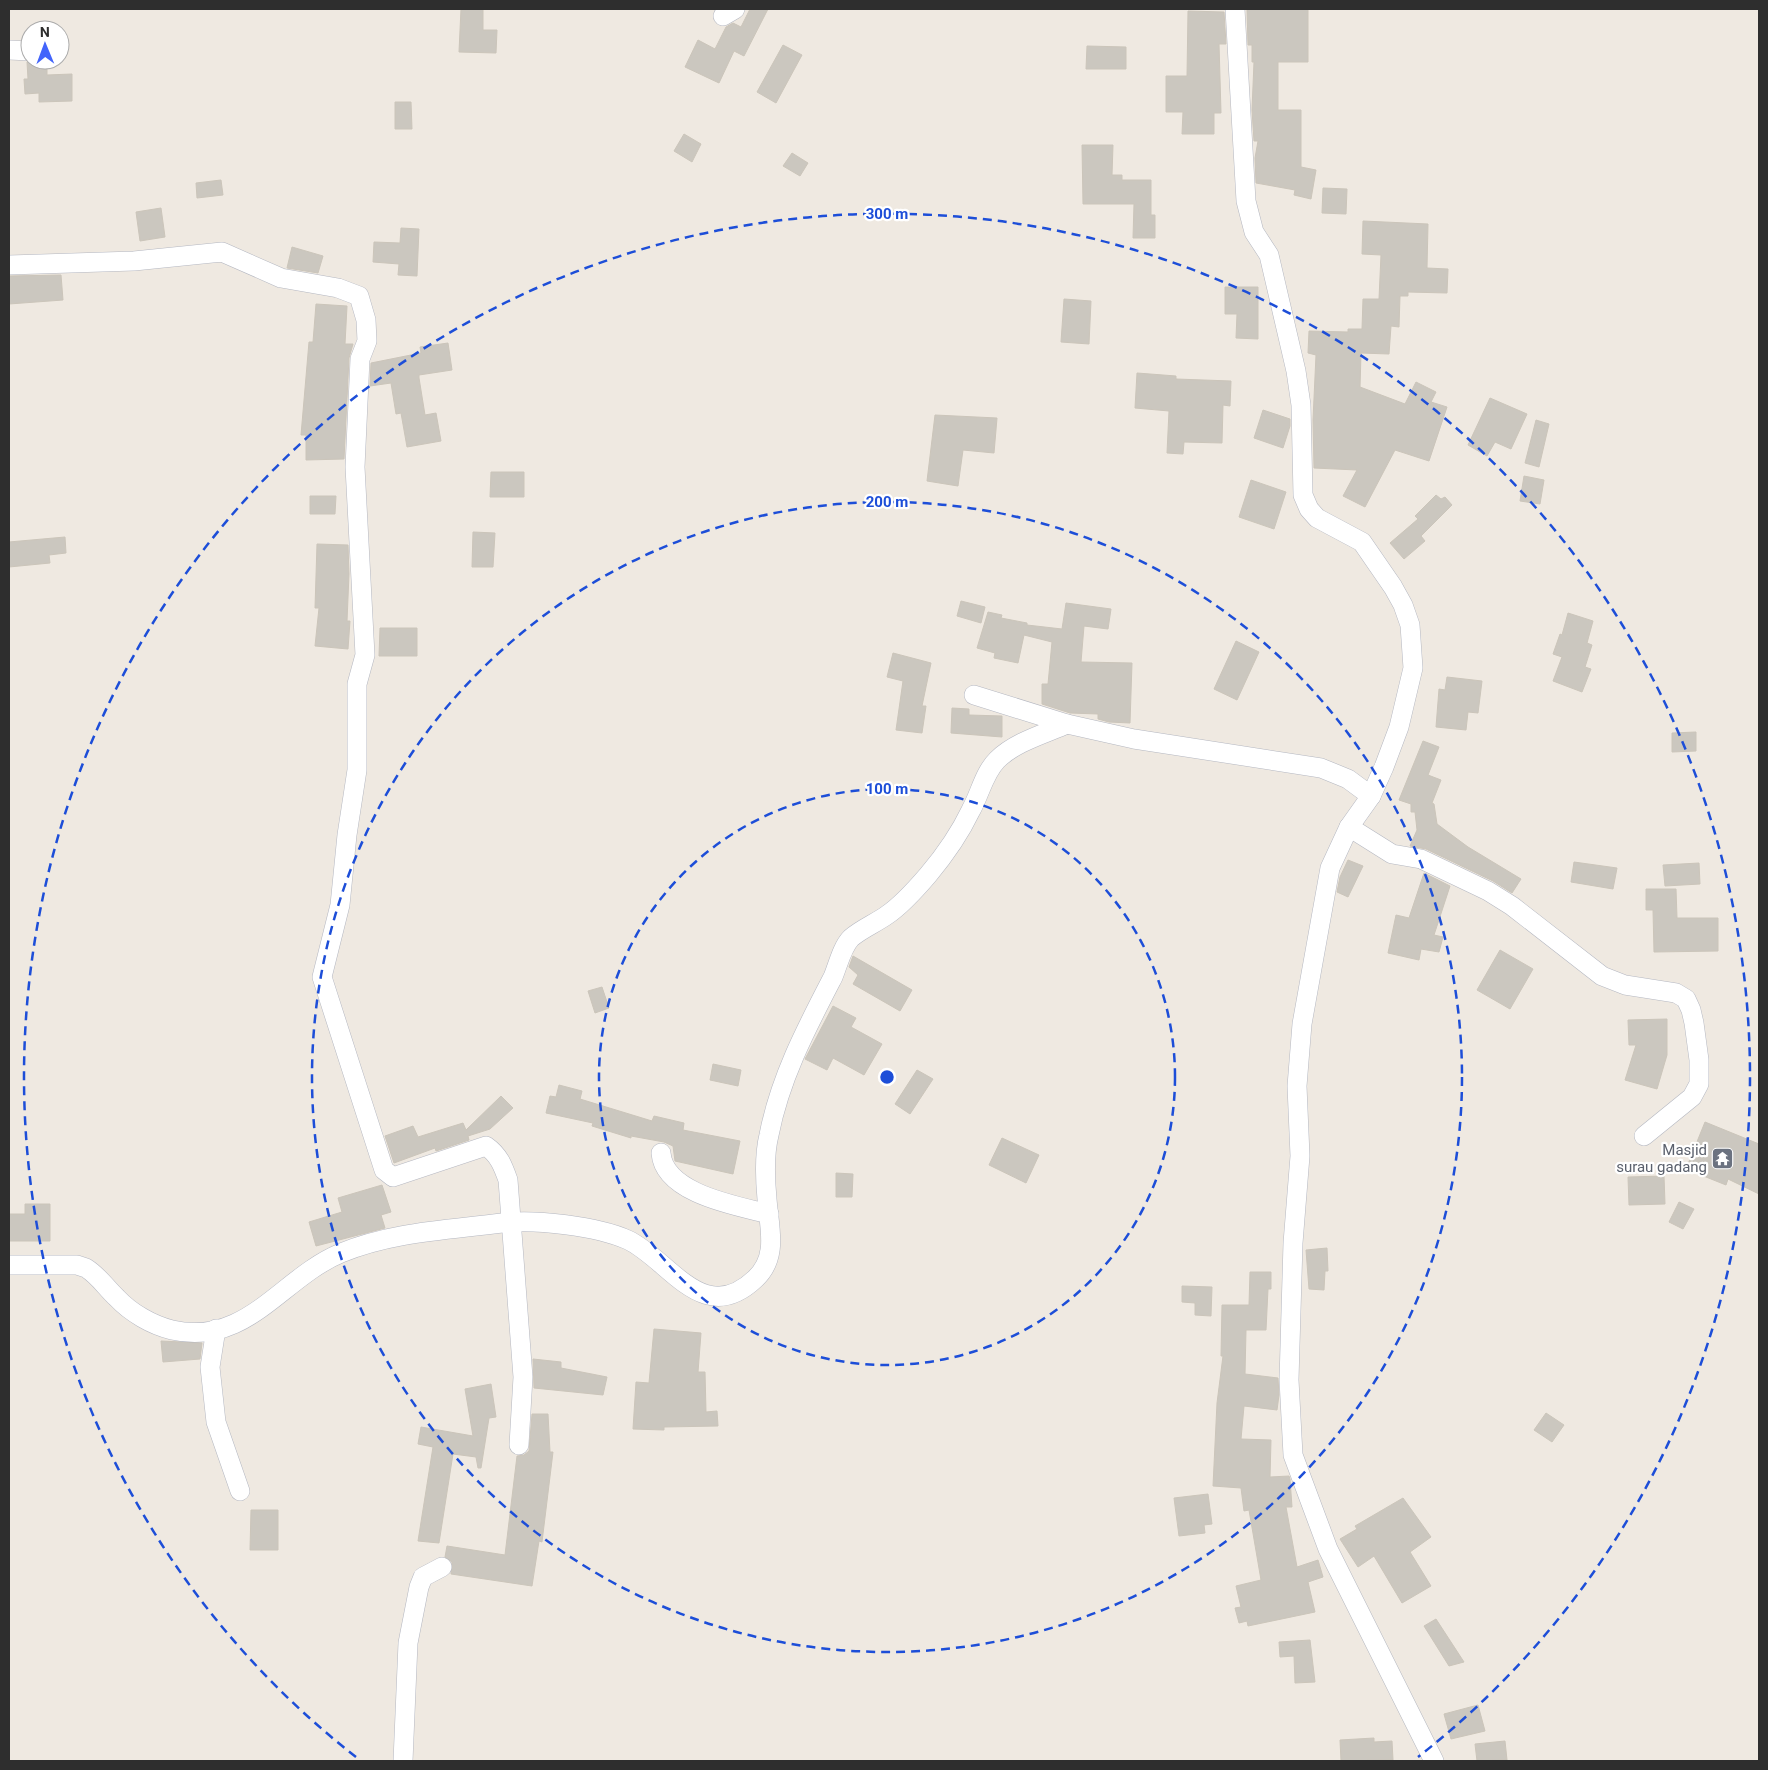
<svg xmlns="http://www.w3.org/2000/svg" width="1768" height="1770" font-family="Roboto,sans-serif">
  <style>
    .building { fill: #cbc7bf; stroke: #cbc5ba }
    .lines { fill: none; stroke-linecap: round; stroke-linejoin: round }
    .minor-casing { stroke: #b4b7c1; stroke-width: 20 }
    .minor { stroke: #fff; stroke-width: 19 }
    .ring { fill: none; stroke: #1d4ed8; stroke-width: 2.5; stroke-dasharray: 9 6 }
    .labels { text-anchor: middle; dominant-baseline: central; stroke-width: 4.5; stroke-linejoin: round; paint-order: stroke }
    .worship-label { font-size: 15px; fill: #5b616d; stroke: #fff; text-anchor: end }
    .centre { fill: #1d4ed8; stroke: #fff; stroke-width: 2.5 }
    .ring-label { font-size: 15px; text-anchor: middle; font-weight: bold; fill: #1d4ed8; stroke: #fff; stroke-width: 4.5; stroke-linejoin: round; paint-order: stroke }
  </style>
  <rect width="100%" height="100%" fill="#efe9e1"/>
  <!-- building -->
  <g class="building">
    <polygon points="461,9 483,9 483,30 497,30 496,53 459,52"/>
    <polygon points="750,9 768,9 744,56 734,51 719,83 685,67 698,40 715,49 726,27 733,23 741,27"/>
    <polygon points="1247,9 1308,9 1308,62 1278,62 1278,110 1301,110 1301,167 1316,170 1311,199 1294,195 1295,190 1256,183 1255,158 1258,141 1254,141 1252,110 1254,62 1252,62 1252,45 1248,45"/>
    <polygon points="1188,11 1224,12 1226,44 1219,44 1221,113 1214,113 1214,134 1182,134 1183,112 1166,112 1166,76 1187,76"/>
    <polygon points="783,45 802,55 776,103 757,92"/>
    <polygon points="1087,46 1126,47 1126,69 1086,69"/>
    <polygon points="47,60 47,75 72,74 72,101 39,102 39,93 25,94 24,79 28,79 27,62"/>
    <polygon points="395,102 411,102 412,129 395,129"/>
    <polygon points="684,134 701,144 692,162 674,151"/>
    <polygon points="1082,145 1113,145 1112,175 1122,175 1122,180 1151,180 1151,215 1155,215 1155,238 1133,238 1134,204 1083,204"/>
    <polygon points="792,153 808,163 800,176 783,166"/>
    <polygon points="221,180 223,195 197,198 196,183"/>
    <polygon points="1323,188 1347,189 1346,214 1322,213"/>
    <polygon points="161,208 165,237 140,241 136,212"/>
    <polygon points="1363,221 1428,224 1427,268 1448,269 1447,293 1408,292 1408,296 1400,296 1399,327 1391,326 1389,354 1361,353 1360,387 1405,404 1416,382 1436,392 1431,402 1447,407 1429,461 1395,450 1365,507 1343,496 1357,470 1314,468 1313,420 1316,355 1308,353 1309,331 1348,332 1348,329 1362,329 1363,299 1379,299 1381,255 1362,254"/>
    <polygon points="401,228 419,229 417,276 398,275 399,264 373,262 374,242 400,243"/>
    <polygon points="292,247 323,256 318,273 287,268"/>
    <polygon points="61,275 63,300 9,304 9,276"/>
    <polygon points="1225,287 1258,287 1258,339 1236,338 1237,314 1225,314"/>
    <polygon points="1064,299 1091,301 1089,344 1061,342"/>
    <polygon points="316,304 347,306 345,344 353,344 349,358 344,459 306,460 306,435 301,435 309,342 313,342"/>
    <polygon points="448,343 452,370 419,375 419,378 425,415 436,413 441,441 407,447 401,413 396,414 391,383 370,386 371,363 421,353 420,347"/>
    <polygon points="1137,373 1176,376 1176,379 1231,381 1230,406 1223,405 1222,443 1184,442 1183,454 1167,453 1169,411 1135,408"/>
    <polygon points="1490,398 1527,414 1511,449 1495,442 1487,456 1468,445"/>
    <polygon points="1263,410 1290,419 1290,426 1283,448 1254,438"/>
    <polygon points="935,415 997,418 994,453 963,450 958,486 927,481"/>
    <polygon points="1536,420 1549,424 1539,467 1525,463"/>
    <polygon points="491,472 524,472 524,497 490,497"/>
    <polygon points="1524,476 1544,480 1540,504 1520,501"/>
    <polygon points="1251,480 1286,492 1274,529 1239,517"/>
    <polygon points="1436,495 1441,499 1445,497 1452,505 1421,536 1425,541 1404,559 1390,543 1418,519 1415,516"/>
    <polygon points="310,496 336,496 335,514 310,514"/>
    <polygon points="473,532 495,533 493,567 472,567"/>
    <polygon points="65,537 66,553 49,555 50,563 9,567 9,542"/>
    <polygon points="317,544 348,545 349,574 347,621 350,621 348,649 315,646 319,608 315,608"/>
    <polygon points="961,601 985,607 981,623 957,616"/>
    <polygon points="1066,603 1111,609 1108,629 1084,626 1081,662 1132,663 1130,723 1109,722 1098,719 1098,714 1070,713 1042,704 1042,684 1048,684 1052,642 1024,635 1018,663 994,658 995,653 977,648 988,612 1002,615 1001,618 1027,623 1027,625 1062,629"/>
    <polygon points="1568,613 1593,621 1587,643 1592,645 1585,667 1591,669 1582,692 1553,681 1562,657 1553,654 1560,634 1562,635"/>
    <polygon points="380,628 417,628 417,656 379,656"/>
    <polygon points="1236,641 1259,652 1237,700 1214,689"/>
    <polygon points="893,653 931,663 922,706 926,706 922,733 896,730 903,681 887,677"/>
    <polygon points="1447,677 1482,681 1478,713 1468,712 1466,730 1436,727 1439,689 1445,690"/>
    <polygon points="952,708 969,709 969,715 1002,716 1002,737 951,733"/>
    <polygon points="1696,732 1696,751 1672,752 1672,733"/>
    <polygon points="1423,741 1439,747 1428,775 1441,780 1432,803 1434,804 1437,824 1468,847 1521,879 1512,893 1493,881 1426,849 1410,846 1417,830 1415,812 1411,812 1411,804 1399,800"/>
    <polygon points="1348,860 1363,866 1348,897 1337,892 1340,877"/>
    <polygon points="1574,862 1617,868 1613,889 1571,882"/>
    <polygon points="1699,863 1700,884 1665,886 1663,865"/>
    <polygon points="1424,873 1450,886 1434,935 1443,937 1439,952 1421,949 1419,960 1388,953 1396,915 1409,918"/>
    <polygon points="1646,889 1676,889 1677,918 1718,918 1718,951 1654,952 1653,910 1646,910"/>
    <polygon points="1500,950 1533,969 1510,1009 1477,990"/>
    <polygon points="853,956 912,990 900,1011 853,984 858,975 849,967"/>
    <polygon points="602,987 609,1008 595,1013 588,991"/>
    <polygon points="833,1006 856,1018 851,1027 882,1044 864,1075 833,1058 827,1070 805,1059"/>
    <polygon points="1667,1019 1667,1055 1657,1089 1625,1080 1636,1045 1629,1045 1628,1020"/>
    <polygon points="713,1064 741,1070 738,1086 710,1080"/>
    <polygon points="917,1070 933,1079 910,1114 895,1104"/>
    <polygon points="559,1085 582,1091 580,1099 652,1121 654,1116 684,1123 683,1130 740,1141 733,1174 675,1161 673,1146 664,1142 631,1136 631,1138 592,1126 593,1123 546,1113 550,1096 556,1097"/>
    <polygon points="501,1096 513,1108 490,1129 468,1136 469,1140 436,1151 435,1148 394,1163 385,1136 413,1126 418,1137 463,1123 466,1130"/>
    <polygon points="1705,1122 1759,1144 1759,1194 1728,1179 1726,1185 1686,1169"/>
    <polygon points="1002,1138 1039,1155 1026,1183 989,1165"/>
    <polygon points="836,1173 853,1174 852,1197 836,1197"/>
    <polygon points="1664,1176 1665,1204 1629,1205 1628,1177"/>
    <polygon points="382,1185 391,1212 381,1215 385,1228 316,1246 309,1222 342,1212 338,1198"/>
    <polygon points="1679,1202 1694,1209 1683,1229 1669,1222"/>
    <polygon points="25,1204 50,1204 50,1241 9,1241 9,1214 25,1214"/>
    <polygon points="1327,1248 1328,1271 1325,1271 1324,1290 1309,1289 1306,1250"/>
    <polygon points="1250,1272 1271,1272 1271,1289 1268,1289 1266,1330 1246,1330 1245,1374 1278,1378 1279,1395 1277,1410 1244,1406 1241,1439 1271,1440 1270,1477 1289,1476 1290,1479 1292,1507 1286,1507 1297,1567 1318,1560 1323,1577 1308,1582 1315,1612 1248,1626 1247,1621 1239,1623 1235,1608 1241,1607 1236,1586 1261,1580 1249,1510 1244,1511 1241,1488 1213,1486 1217,1403 1223,1356 1221,1356 1222,1305 1249,1305"/>
    <polygon points="1182,1286 1212,1287 1211,1316 1195,1315 1195,1303 1182,1302"/>
    <polygon points="654,1329 701,1333 698,1372 705,1372 706,1412 717,1411 718,1426 664,1427 664,1430 633,1429 636,1382 649,1383"/>
    <polygon points="161,1341 202,1343 200,1359 163,1362"/>
    <polygon points="533,1359 561,1362 561,1368 607,1377 603,1395 534,1388"/>
    <polygon points="491,1384 496,1417 489,1418 481,1468 478,1468 476,1457 453,1454 439,1543 418,1541 433,1447 418,1444 421,1427 473,1436 465,1389"/>
    <polygon points="1546,1413 1564,1425 1552,1442 1534,1430"/>
    <polygon points="532,1414 548,1414 550,1452 553,1452 542,1542 539,1541 532,1586 451,1574 452,1562 445,1557 447,1546 505,1555 517,1456 524,1455 529,1451"/>
    <polygon points="1208,1494 1212,1524 1204,1525 1205,1533 1179,1536 1174,1498"/>
    <polygon points="1403,1498 1431,1537 1410,1552 1431,1586 1402,1603 1374,1556 1358,1567 1340,1539 1357,1529 1355,1526"/>
    <polygon points="251,1510 278,1510 278,1550 250,1550"/>
    <polygon points="1436,1619 1464,1662 1449,1666 1424,1626"/>
    <polygon points="1310,1640 1315,1682 1295,1683 1294,1656 1280,1657 1279,1642"/>
    <polygon points="1478,1705 1485,1731 1451,1739 1444,1714"/>
    <polygon points="1374,1738 1374,1742 1392,1741 1393,1760 1341,1761 1340,1740"/>
    <polygon points="1505,1741 1507,1760 1477,1761 1475,1744"/>
  </g>
  <g class="lines">
    <defs>
      <g id="minor">
        <polyline points="1235,9 1246,201 1254,232 1269,255 1296,371 1301,405 1303,495 1309,509 1317,518 1362,542 1393,587 1403,605 1410,625 1413,668 1399,727 1384,767 1371,796 1349,827 1330,868 1302,1024 1297,1086 1300,1156 1293,1243 1289,1380 1293,1455 1328,1549 1434,1761"/>
        <polyline points="723,16 735,9"/>
        <polyline points="9,50 30,51"/>
        <path d="M9,265L134,261L222,252L281,278L338,288L359,296L366,320L367,341L360,359L355,467L365,655L357,684V770L347,835L340,905L322,977L384,1170L393,1177L486,1146C499,1155 503,1166 508,1180L523,1377L519,1445"/>
        <polyline points="974,695 1067,724 1134,739 1321,768 1348,779 1371,796"/>
        <polyline points="1349,827 1392,854 1421,859 1488,891 1512,906 1602,976 1625,985 1676,993 1686,999 1691,1010 1694,1023 1699,1060 1699,1084 1692,1097 1644,1136"/>
        <path d="M661,1153C664,1194 738,1206 769,1214"/>
        <path d="M9,1265H77L86,1268C99,1276 106,1288 117,1298C131,1313 152,1325 172,1330C247,1347 281,1278 341,1253C391,1232 448,1230 502,1223C535,1219 597,1226 628,1240C670,1260 703,1328 755,1279C779,1257 769,1227 767,1199C765,1178 764,1155 769,1135C780,1078 807,1027 833,977C838,965 842,947 851,938C861,929 876,923 887,915C902,905 916,889 928,875C944,856 960,833 971,810C980,794 984,773 997,760C1015,742 1044,734 1067,724"/>
        <polyline points="216,1329 210,1367 216,1422 240,1491"/>
        <polyline points="403,1761 408,1643 419,1587 423,1577 442,1567"/>
      </g>
    </defs>
    <!-- minor casing -->
    <use href="#minor" class="minor-casing"/>
    <!-- minor -->
    <use href="#minor" class="minor"/>
  </g>
  <!-- distance rings -->
  <g class="ring">
    <circle cx="887" cy="1077" r="288"/>
    <circle cx="887" cy="1077" r="575"/>
    <path d="M356 1757A863 863 0 1 1 1418 1757"/>
  </g>
  <!-- icons -->
  <defs>
    <symbol id="temple-square" viewBox="-11 -11 22 22"><rect x="-9" y="-9" width="18" height="18" rx="4" fill="#6b7280" stroke="#fff"/><path d="M0-6L5-2H3V0L6.5 2.5H4V6H1.5V3h-3V6H-4V2.5H-6.5L-3 0V-2H-5Z" fill="#fff"/></symbol>
  </defs>
  <g fill-rule="evenodd">
    <use href="#temple-square" x="1710" y="1146" width="25" height="25"/>
  </g>
  <g class="labels">
    <!-- worship labels -->
    <g class="worship-label">
      <text x="1707" y="1150">Masjid<tspan x="1707" dy="17">surau gadang</tspan></text>
    </g>
  </g>
  <circle cx="887" cy="1077" r="8" class="centre"/>
  <g class="ring-label">
    <text x="887" y="219">300 m</text>
    <text x="887" y="507">200 m</text>
    <text x="887" y="794">100 m</text>
  </g>
  <!-- border -->
  <rect width="1768" height="1770" fill="none" stroke="#2e2e2e" stroke-width="20"/>
  <!-- north arrow -->
  <g transform="translate(45 45) rotate(359)"><circle r="24" fill="#ffffff" stroke="#ababab"/>
  <path d="M0-4L9 19L0 12L-9 19Z" fill="#4264fb"/>
  <text y="-8" font-size="14" font-weight="bold" text-anchor="middle" fill="#2e2e2e">N</text>
  </g>
</svg>
